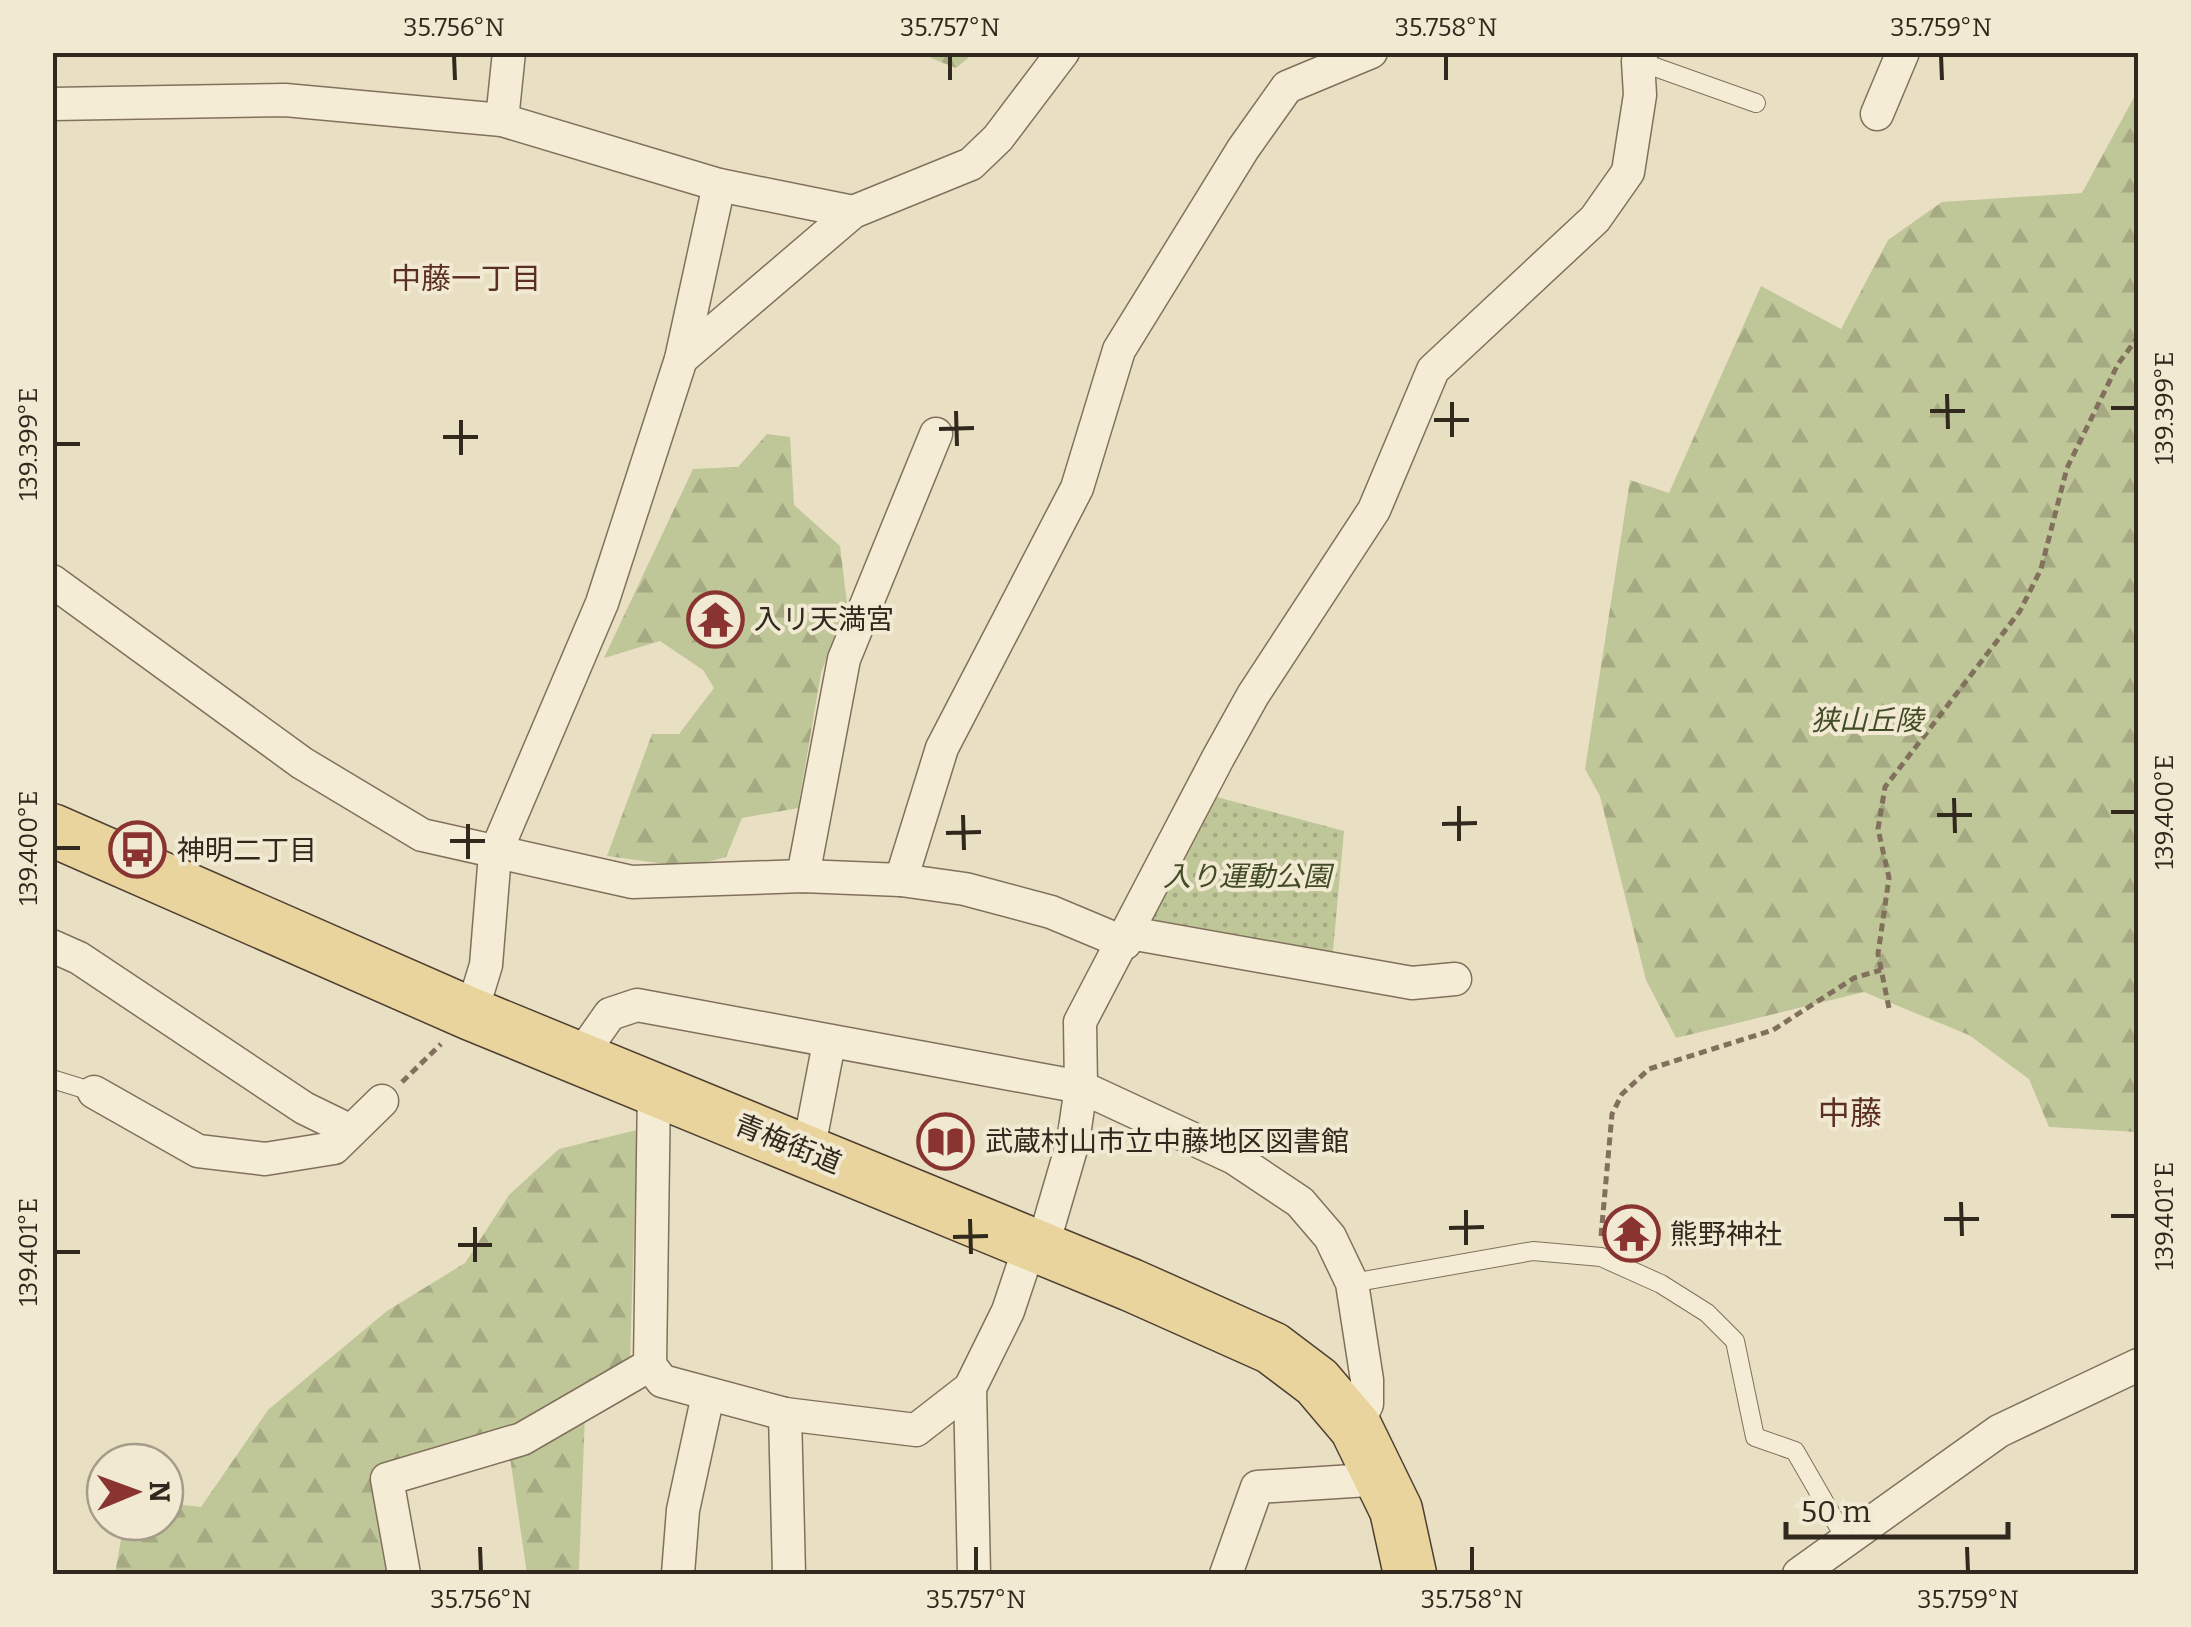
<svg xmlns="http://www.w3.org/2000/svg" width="2191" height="1627" font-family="Bitter,'Noto Sans JP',serif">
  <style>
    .grass { fill: url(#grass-dots) }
    .forest { fill: url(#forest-firs) }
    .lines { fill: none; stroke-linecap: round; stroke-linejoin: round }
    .lane-casing { stroke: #81715c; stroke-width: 20 }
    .street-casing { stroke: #81715c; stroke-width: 35 }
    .primary-casing { stroke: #4f3f30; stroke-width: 55 }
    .path { stroke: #81715c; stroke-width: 5; stroke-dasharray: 8 5; stroke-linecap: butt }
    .lane { stroke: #f5ecd5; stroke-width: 18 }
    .street { stroke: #f5ecd5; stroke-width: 32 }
    .primary { stroke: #e9d49e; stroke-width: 52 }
    .ticks { fill: none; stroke: #32291e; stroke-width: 4 }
    .labels { text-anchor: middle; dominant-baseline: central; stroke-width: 8; stroke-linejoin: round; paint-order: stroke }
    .poi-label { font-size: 28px; fill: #32291e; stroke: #f1e9d2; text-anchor: start }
    .park-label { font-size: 28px; font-style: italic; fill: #424d27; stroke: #f1e9d2 }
    .street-label { font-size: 28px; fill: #32291e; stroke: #f1e9d2 }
    .neighbourhood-label { font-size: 30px; fill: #5b3022; stroke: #f1e9d2 }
    .quarter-label { font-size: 32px; fill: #5b3022; stroke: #f1e9d2 }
    .neatline { fill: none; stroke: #32291e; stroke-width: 4 }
    .ticks-label { font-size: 25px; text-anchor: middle; fill: #32291e }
  </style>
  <defs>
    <pattern id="grass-dots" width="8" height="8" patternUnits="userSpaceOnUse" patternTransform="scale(2.5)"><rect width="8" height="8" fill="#bfc698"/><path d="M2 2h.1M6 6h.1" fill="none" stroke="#a5aa83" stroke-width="1.8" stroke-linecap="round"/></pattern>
    <pattern id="forest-firs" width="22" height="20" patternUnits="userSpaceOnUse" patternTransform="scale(2.5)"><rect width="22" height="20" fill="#bfc698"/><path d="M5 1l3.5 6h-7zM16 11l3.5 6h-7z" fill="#a5aa83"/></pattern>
  </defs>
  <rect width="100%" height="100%" fill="#e9dfc3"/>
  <!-- grass -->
  <polygon class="grass" points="1209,795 1344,831 1332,961 1151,931 1147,918"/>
  <!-- forest -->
  <g class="forest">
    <polygon points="932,53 932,52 974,53 956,68 931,58"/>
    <polygon points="2138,90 2138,1132 2049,1127 2029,1079 1969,1035 1864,992 1676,1038 1646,980 1600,796 1585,769 1630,480 1669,493 1761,286 1841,329 1888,240 1942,202 2082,193"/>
    <polygon points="767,434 790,437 794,505 840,546 847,603 821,673 798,808 742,818 726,857 688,867 607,856 652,734 679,734 714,688 703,670 660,641 604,658 693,469 738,467"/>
    <polygon points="637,1130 630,1362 586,1388 579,1570 569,1574 527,1574 506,1430 376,1475 389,1574 115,1574 124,1522 165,1522 165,1503 201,1507 268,1410 387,1311 465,1263 509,1195 559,1149"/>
  </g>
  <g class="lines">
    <defs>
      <g id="lane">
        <polyline points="1638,61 1756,103"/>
        <polyline points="52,1079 94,1092"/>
        <polyline points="1352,1283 1533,1251 1601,1257 1661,1284 1707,1313 1735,1341 1755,1437 1795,1451 1848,1543"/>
      </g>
      <g id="street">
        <polyline points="509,52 502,120 719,185 853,212"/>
        <polyline points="52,104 285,100 502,120"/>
        <polyline points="1877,114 1903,52"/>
        <polyline points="681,359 853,212 971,164 998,138 1063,52"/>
        <polyline points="52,581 302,763 422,835 632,882 803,876 901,880 965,889 1051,912 1125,943"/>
        <polyline points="803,876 844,659 936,434"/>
        <polyline points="901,880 942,748 1077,488 1119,350 1243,149 1287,87 1371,52"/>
        <polyline points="1130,933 1412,983 1455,979"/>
        <polyline points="52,946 79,958 304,1108 351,1131"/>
        <polyline points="471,1014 486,965 495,854 602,603 681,359 719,185"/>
        <polyline points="579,1058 610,1014 637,1005 1081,1087 1234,1158 1300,1202 1330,1237 1352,1283 1367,1380 1367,1404 1356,1428"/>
        <polyline points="654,1089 650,1365 662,1381 785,1414 916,1430 970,1388 1008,1311 1024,1263 1042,1248 1073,1142 1081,1087 1080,1022 1218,758 1253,695 1374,510 1433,370 1595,219 1628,172 1640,95 1638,61 1642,52"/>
        <polyline points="94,1092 198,1151 265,1159 334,1148 382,1101"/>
        <polyline points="808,1152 829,1043"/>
        <polyline points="970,1388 974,1574"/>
        <polyline points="785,1414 789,1574"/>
        <polyline points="404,1574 387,1479 522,1439 650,1365"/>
        <polyline points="678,1574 683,1510 708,1395"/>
        <polyline points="1226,1574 1257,1487 1384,1479"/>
        <polyline points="1799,1574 1999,1431 2138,1365"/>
      </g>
      <polyline id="primary" points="52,830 471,1014 1131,1285 1272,1348 1317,1382 1356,1428 1396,1510 1410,1574"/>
    </defs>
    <!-- lane casing -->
    <use href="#lane" class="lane-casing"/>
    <!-- street casing -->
    <use href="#street" class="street-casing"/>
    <!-- primary casing -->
    <use href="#primary" class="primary-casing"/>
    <!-- path -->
    <g class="path">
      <polyline points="1889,1008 1878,954 1889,878 1878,829 1885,787 2020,611 2041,569 2067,468 2118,364 2138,337"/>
      <polyline points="402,1082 441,1044"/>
      <polyline points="1601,1236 1612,1114 1622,1094 1649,1069 1773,1030 1854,978 1881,970"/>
    </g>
    <!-- lane -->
    <use href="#lane" class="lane"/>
    <!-- street -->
    <use href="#street" class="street"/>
    <!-- primary -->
    <use href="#primary" class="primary"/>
  </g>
  <!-- ticks -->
  <path class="ticks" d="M454,55L455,80M950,55V80M1446,55V80M1941,55L1942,80M1947,394L1948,429M1452,402V437M2111,408H2136M956,411L957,446M1930,411H1965M461,420V455M1434,420H1469M939,429L974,428M443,437H478M55,444H80M1954,798L1955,833M1459,806V841M2111,812H2136M963,815L964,850M1937,815H1972M468,824V859M1442,824L1477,823M946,833L981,832M450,841H485M55,848H80M1961,1202L1962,1236M1466,1210V1245M2111,1216H2136M970,1219L971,1254M1944,1219H1979M475,1227V1262M1449,1228L1484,1227M953,1237L988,1236M458,1245H492M55,1252H80M480,1547L481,1572M976,1547V1572M1472,1547V1572M1967,1547L1968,1572"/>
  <!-- icons -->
  <defs>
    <symbol id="temple-ring" viewBox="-11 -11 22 22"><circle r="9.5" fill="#f1e9d2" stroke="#8a3432" stroke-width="1.5"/><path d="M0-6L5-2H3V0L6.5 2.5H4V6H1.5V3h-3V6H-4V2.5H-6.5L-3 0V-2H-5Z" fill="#8a3432"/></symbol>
    <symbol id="bus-ring" viewBox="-11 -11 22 22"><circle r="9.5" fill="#f1e9d2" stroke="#8a3432" stroke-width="1.5"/><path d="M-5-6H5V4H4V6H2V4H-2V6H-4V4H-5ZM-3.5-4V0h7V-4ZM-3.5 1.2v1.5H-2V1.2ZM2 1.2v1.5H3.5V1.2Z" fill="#8a3432"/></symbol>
    <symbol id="library-ring" viewBox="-11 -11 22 22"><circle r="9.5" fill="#f1e9d2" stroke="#8a3432" stroke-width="1.5"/><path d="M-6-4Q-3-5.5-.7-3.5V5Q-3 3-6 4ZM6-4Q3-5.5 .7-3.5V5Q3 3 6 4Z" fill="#8a3432"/></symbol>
  </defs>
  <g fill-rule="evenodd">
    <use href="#temple-ring" x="684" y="588" width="63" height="63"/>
    <use href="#bus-ring" x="106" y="818" width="63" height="63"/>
    <use href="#library-ring" x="914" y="1110" width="63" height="63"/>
    <use href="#temple-ring" x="1600" y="1202" width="63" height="63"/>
  </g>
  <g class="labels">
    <!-- poi labels -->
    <g class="poi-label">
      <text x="754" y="619">入リ天満宮</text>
      <text x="177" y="850">神明二丁目</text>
      <text x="985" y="1141">武蔵村山市立中藤地区図書館</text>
      <text x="1670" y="1234">熊野神社</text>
    </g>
    <!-- park labels -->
    <g class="park-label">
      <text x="1867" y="720">狭山丘陵</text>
      <text x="1247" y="876">入り運動公園</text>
    </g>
    <!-- street labels -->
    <g class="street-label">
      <text transform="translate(788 1144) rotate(22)">青梅街道</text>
    </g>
    <!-- neighbourhood labels -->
    <g class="neighbourhood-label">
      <text x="466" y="279">中藤一丁目</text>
    </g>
    <!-- quarter labels -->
    <g class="quarter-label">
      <text x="1850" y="1113">中藤</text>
    </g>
  </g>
  <!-- border -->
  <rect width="2191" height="1627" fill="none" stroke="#f1e9d2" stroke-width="110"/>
  <!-- north arrow -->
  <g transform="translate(135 1492) rotate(89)"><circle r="48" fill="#f1e9d2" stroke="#a59c8a" stroke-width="2.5"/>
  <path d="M0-8L18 38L0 25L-18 38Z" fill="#8a3432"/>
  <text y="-15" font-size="28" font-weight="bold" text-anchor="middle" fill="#32291e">N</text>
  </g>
  <!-- scale -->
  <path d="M1786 1522v15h222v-15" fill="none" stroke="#32291e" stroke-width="5"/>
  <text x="1801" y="1522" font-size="30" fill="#32291e" stroke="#f1e9d2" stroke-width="8" paint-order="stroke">50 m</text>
  <rect x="55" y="55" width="2081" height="1517" class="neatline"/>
  <g class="ticks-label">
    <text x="454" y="36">35.756°N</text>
    <text x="950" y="36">35.757°N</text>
    <text x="1446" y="36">35.758°N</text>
    <text x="1941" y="36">35.759°N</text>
    <text transform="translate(2164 408) rotate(-90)" y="9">139.399°E</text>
    <text transform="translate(28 444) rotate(-90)" y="9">139.399°E</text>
    <text transform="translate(2164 812) rotate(-90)" y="9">139.400°E</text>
    <text transform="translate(28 848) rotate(-90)" y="9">139.400°E</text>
    <text transform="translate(2164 1216) rotate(-90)" y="9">139.401°E</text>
    <text transform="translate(28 1252) rotate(-90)" y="9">139.401°E</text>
    <text x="481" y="1608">35.756°N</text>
    <text x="976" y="1608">35.757°N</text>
    <text x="1472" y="1608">35.758°N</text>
    <text x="1968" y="1608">35.759°N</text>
  </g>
</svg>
